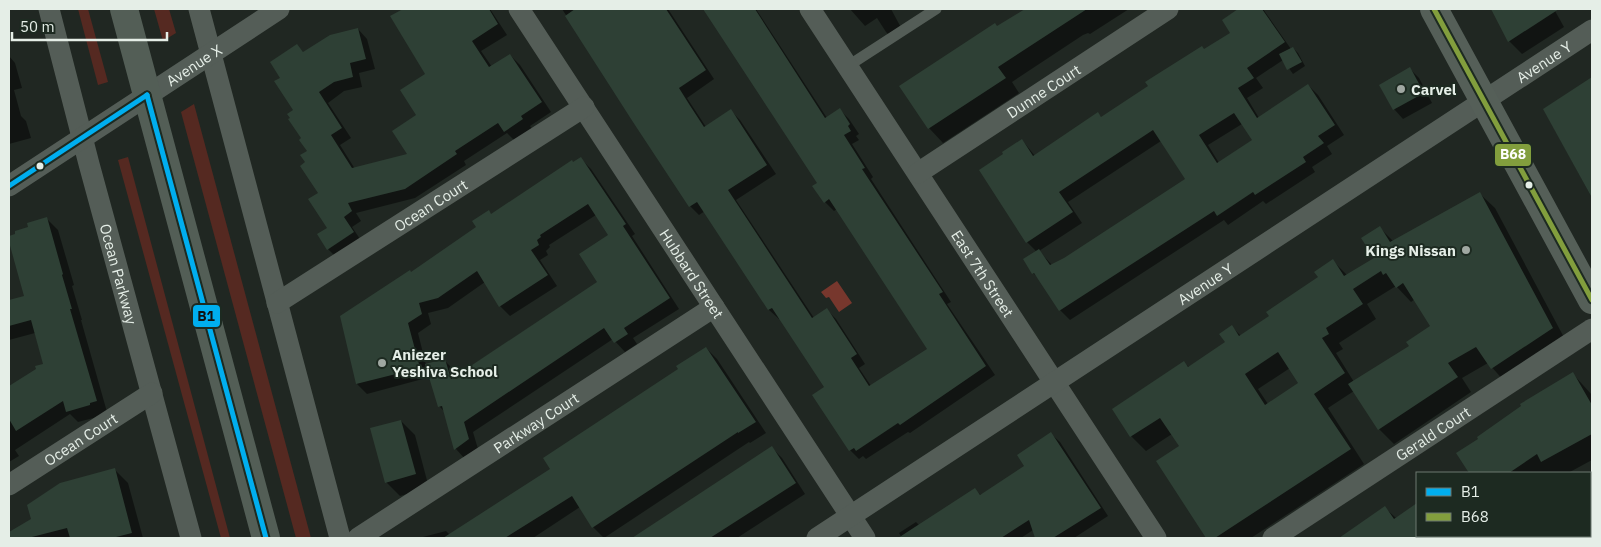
<svg xmlns="http://www.w3.org/2000/svg" width="1601" height="547" font-family="'IBM Plex Sans',sans-serif">
  <style>
    .green { fill: #552921 }
    .water { fill: #77372d }
    .shadow { fill: #0007; fill-rule: evenodd }
    .building { fill: #2e4035; fill-rule: evenodd }
    .lines { fill: none; stroke-linecap: round; stroke-linejoin: round }
    .lane { stroke: #545d57; stroke-width: 11 }
    .street { stroke: #545d57; stroke-width: 21 }
    .secondary { stroke: #555f58; stroke-width: 28 }
    .primary { stroke: #535e56; stroke-width: 28 }
    .bus-1-casing { stroke: #1d2a21; stroke-width: 9 }
    .bus-2-casing { stroke: #1d2a21; stroke-width: 9 }
    .bus-1 { stroke: #00aeef; stroke-width: 5 }
    .bus-2 { stroke: #829e3d; stroke-width: 5 }
    .poi-dot { fill: #a0a8a2; stroke: #1d2a21; stroke-width: 2 }
    .bus-dot { fill: #e5eee7; stroke: #1d2a21; stroke-width: 2 }
    .labels { text-anchor: middle; dominant-baseline: central; stroke-width: 4; stroke-linejoin: round; paint-order: stroke }
    .street-label { font-size: 15px; fill: #e5eee7; stroke: #1d2a21 }
    .poi-label { font-size: 15px; font-weight: bold; fill: #e5eee7; stroke: #1d2a21; text-anchor: start }
    .line-badge { stroke: #1d2a21; stroke-width: 2 }
    .badge-label { font-size: 14px; text-anchor: middle; font-weight: bold; fill: #fff }
    .pale-badge-label { font-size: 14px; text-anchor: middle; font-weight: bold; fill: #111 }
  </style>
  <rect width="100%" height="100%" fill="#202722"/>
  <!-- green -->
  <g class="green">
    <polygon points="78,9 88,9 108,82 98,85"/>
    <polygon points="154,9 169,9 176,33 163,41"/>
    <polygon points="194,104 311,538 296,538 181,112"/>
    <polygon points="128,157 230,538 221,538 118,160"/>
  </g>
  <!-- water -->
  <polygon class="water" points="837,281 852,303 839,312 829,297 826,298 821,292"/>
  <!-- shadow -->
  <g class="shadow">
    <polygon points="405,9 490,9 507,35 481,51 492,67 510,55 520,65 551,112 530,126 532,129 515,141 507,133 464,161 466,165 415,198 356,213 361,221 352,227 362,242 338,259 328,249 329,228 320,193 307,163 308,151 282,78 297,46 304,53 358,29 367,39 375,69 359,73 362,87 344,91 328,103 351,138 340,145 355,169 409,155 426,75 392,17"/>
    <polygon points="562,9 668,9 714,79 687,98 706,127 731,111 740,120 776,174 736,200 814,318 827,310 836,319 865,364 859,368 871,386 928,350 837,209 834,211 825,202 814,186 819,183 705,9 756,9 827,118 840,110 849,119 859,134 856,136 859,140 852,144 873,177 871,179 951,302 947,304 995,375 910,433 908,432 866,459 863,456 859,459 850,450 826,387 780,318 779,319 769,310 705,211 699,215 690,206"/>
    <polygon points="850,9 891,9 905,35 895,41 886,32 877,18 865,26"/>
    <polygon points="1027,9 1129,9 1090,34 1088,33 1083,35 1012,82 1019,93 943,143 929,128 998,28"/>
    <path d="M1240,9H1263L1291,49L1293,48L1298,53L1305,66L1293,74L1283,60L1256,78L1263,88L1247,98L1259,118L1308,85L1318,95L1344,135L1327,146L1332,154L1312,167L1315,172L1266,204L1263,201L1228,225L1224,220L1070,320L1060,310L1040,279L1033,273L1037,252L1027,242L1022,140L1035,156L1098,114L1102,118L1232,33L1223,20ZM1242,124L1253,140L1219,163L1208,145ZM1161,141L1186,180L1064,259L1052,265L1039,251L1082,223L1068,202Z"/>
    <polygon points="1492,9 1554,9 1564,27 1522,54 1509,41"/>
    <polygon points="9,56 15,63 22,88 14,90 21,116 26,121 31,138 9,144"/>
    <polygon points="1410,69 1419,78 1432,103 1403,119 1394,109"/>
    <polygon points="1592,78 1592,198 1544,109"/>
    <path d="M581,159L591,169L635,234L632,236L679,309L633,338L637,344L625,352L613,339L473,432L478,449L465,459L456,449L446,413L439,406L430,377L367,394L357,384L412,273L478,227L492,215ZM596,215L610,236L599,282L456,376L454,370L444,360L426,365L418,333L431,324L428,313L448,308L485,282L500,306L510,316L557,286L540,260L548,255L546,251L550,247L549,245Z"/>
    <path d="M1480,194L1495,208L1567,343L1506,383L1488,363L1462,378L1471,392L1394,444L1379,429L1354,391L1328,408L1364,464L1251,538H1208L1157,461L1180,446L1172,434L1146,451L1131,436L1113,409L1184,363L1189,367L1226,343L1232,327L1241,336L1270,317L1320,278L1333,261L1348,276L1376,258L1380,228L1394,242ZM1396,286L1411,302L1415,299L1432,326L1411,347L1354,382L1336,353L1343,349L1339,343L1376,319L1367,304ZM1290,368L1300,383L1268,404L1258,389Z"/>
    <polygon points="47,219 58,230 74,285 72,286 82,320 81,320 107,412 101,416 78,422 70,414 15,450 19,456 9,462 9,388 44,365 35,333 9,340 9,301 26,297 9,237 17,235"/>
    <polygon points="706,348 717,359 766,433 750,443 749,442 604,538 593,527 580,507 533,538 419,538 446,531 450,535 552,469"/>
    <polygon points="1573,374 1592,395 1592,460 1568,473 1555,473 1553,472 1551,473 1466,473"/>
    <polygon points="401,421 415,435 429,488 400,496 386,482"/>
    <polygon points="1051,434 1060,442 1108,516 1074,538 1036,538 1033,530 1021,538 902,538 899,533 916,522 920,526 975,490 981,495 1026,466"/>
    <polygon points="772,448 782,458 805,494 737,538 634,538"/>
    <polygon points="114,469 128,483 143,538 9,538 9,533"/>
    <polygon points="1417,505 1417,536 1496,536 1492,538 1342,538 1385,508 1396,518"/>
    <polygon points="1590,513 1592,516 1592,538 1512,538 1510,536 1590,536"/>
  </g>
  <!-- building -->
  <g class="building">
    <polygon points="403,9 489,9 498,24 472,41 489,67 510,54 542,102 521,116 523,119 504,132 498,123 455,151 457,154 405,189 348,203 352,211 344,217 354,232 327,250 317,234 327,228 308,199 318,193 300,166 305,162 300,155 307,151 299,140 301,138 288,119 290,118 287,114 293,110 274,81 280,78 270,62 297,44 303,52 330,35 358,28 366,59 350,63 353,77 334,82 319,92 342,128 331,135 352,168 407,154 392,131 416,115 400,90 425,74 390,16"/>
    <polygon points="575,9 666,9 706,70 679,88 689,104 704,127 731,109 767,165 728,190 812,318 827,308 857,354 851,358 869,386 927,349 829,199 824,203 812,186 817,183 703,9 755,9 825,118 840,108 850,124 848,126 851,131 844,135 865,168 862,169 943,292 939,294 986,366 900,425 898,423 856,451 854,448 849,451 812,395 824,387 772,308 768,310 697,202 689,207 633,122 565,16"/>
    <polygon points="1025,9 1087,9 998,67 1006,78 928,129 899,86 995,23 997,26"/>
    <path d="M1238,9H1262L1285,42L1247,68L1254,78L1238,88L1257,118L1308,84L1335,125L1318,136L1324,143L1303,157L1306,162L1255,195L1253,192L1217,216L1214,211L1059,311L1034,273L1032,274L1023,259L1039,249L1050,265L1064,258L1185,179L1153,130L1059,192L1073,212L1026,243L979,170L1003,154L1002,152L1022,139L1033,156L1098,112L1101,117L1148,86L1145,82L1156,75L1202,46L1204,49L1230,33L1222,20ZM1234,113L1252,140L1217,163L1199,135Z"/>
    <polygon points="1491,9 1559,9 1508,42"/>
    <polygon points="1293,47 1302,62 1287,70 1279,54"/>
    <polygon points="1410,67 1424,93 1393,110 1379,85"/>
    <polygon points="1592,77 1592,198 1543,109"/>
    <polygon points="581,157 626,224 623,226 670,298 624,328 628,334 614,343 604,328 464,422 469,439 454,450 442,406 438,407 425,364 445,359 451,379 597,282 579,254 608,235 588,204 540,235 541,237 537,240 539,245 531,250 548,275 499,307 477,271 438,298 419,303 422,314 408,323 420,368 356,384 340,316 410,270 411,272 476,227 472,221 489,210 491,214 572,160 573,162"/>
    <path d="M1480,192L1553,328L1491,369L1476,347L1448,363L1458,377L1378,430L1348,384L1409,346L1406,342L1430,326L1403,283L1396,288L1386,273L1383,275L1381,271L1353,289L1363,304L1326,328L1329,334L1322,338L1345,373L1314,394L1351,449L1215,538H1206L1156,461L1179,446L1160,418L1130,437L1112,409L1184,361L1188,367L1225,342L1219,334L1232,325L1239,336L1269,316L1266,312L1318,277L1314,272L1333,259L1344,276L1374,258L1361,238L1380,226L1390,242ZM1278,352L1298,383L1265,405L1245,374Z"/>
    <polygon points="47,217 63,274 62,275 72,309 70,309 97,401 90,403 90,405 66,412 63,401 16,431 9,419 9,386 36,369 35,366 43,364 31,320 9,326 9,300 24,296 9,242 9,236 15,234 15,231 28,227 27,223"/>
    <polygon points="706,347 756,422 738,433 738,432 592,528 572,496 505,538 443,538 550,469 543,458 678,369 676,366"/>
    <polygon points="1573,372 1592,405 1592,434 1541,462 1537,454 1509,473 1469,473 1456,453 1478,439 1477,437 1521,406 1520,404"/>
    <polygon points="401,420 416,474 385,483 370,428"/>
    <polygon points="1051,432 1101,508 1053,538 1035,538 1029,520 1001,538 898,538 975,488 980,495 1024,466 1017,455"/>
    <polygon points="772,446 796,483 710,538 632,538"/>
    <polygon points="115,468 132,533 112,538 70,538 67,528 28,538 9,538 9,532 31,519 27,505 60,483"/>
    <polygon points="1417,503 1417,538 1339,538 1385,506 1394,519"/>
  </g>
  <g class="lines">
    <!-- lane -->
    <polyline class="lane" points="848,66 936,9"/>
    <!-- street -->
    <g class="street">
      <path id="s1" d="M49,9L89,164L191,538"/>
      <polyline points="199,9 340,538"/>
      <path id="s2" d="M519,9L865,538"/>
      <path id="s3" d="M810,9L1156,538"/>
      <path id="s4" d="M918,173L1168,9"/>
      <path id="s5" d="M9,186L279,9"/>
      <path id="s6" d="M277,303L584,107"/>
      <path id="s7" d="M9,485L152,393"/>
      <path id="s8" d="M358,538L714,307"/>
      <path id="s9" d="M817,538L1592,30"/>
      <path id="s10" d="M1273,538L1592,329"/>
    </g>
    <!-- secondary -->
    <polyline class="secondary" points="1434,9 1592,300"/>
    <!-- primary -->
    <polyline class="primary" points="124,9 266,538"/>
    <defs>
      <g id="bus-1">
        <polyline points="147,95 266,538"/>
        <polyline points="9,186 147,95"/>
      </g>
      <polyline id="bus-2" points="1434,9 1592,300"/>
    </defs>
    <!-- bus-1 casing -->
    <use href="#bus-1" class="bus-1-casing"/>
    <!-- bus-2 casing -->
    <use href="#bus-2" class="bus-2-casing"/>
    <!-- bus-1 -->
    <use href="#bus-1" class="bus-1"/>
    <!-- bus-2 -->
    <use href="#bus-2" class="bus-2"/>
  </g>
  <!-- markers -->
  <g class="poi-dot">
    <circle cx="1401" cy="89" r="5"/>
    <circle cx="1466" cy="250" r="5"/>
    <circle cx="382" cy="363" r="5"/>
  </g>
  <g class="bus-dot">
    <circle cx="40" cy="166" r="4.5"/>
    <circle cx="1529" cy="185" r="4.5"/>
  </g>
  <g class="labels">
    <!-- street labels -->
    <g class="street-label">
      <text stroke="none"><textPath href="#s9" startOffset="869">Avenue Y</textPath></text>
      <text stroke="none"><textPath href="#s5" startOffset="221">Avenue X</textPath></text>
      <text stroke="none"><textPath href="#s4" startOffset="150">Dunne Court</textPath></text>
      <text stroke="none"><textPath href="#s6" startOffset="182">Ocean Court</textPath></text>
      <text stroke="none"><textPath href="#s3" startOffset="316">East 7th Street</textPath></text>
      <text stroke="none"><textPath href="#s1" startOffset="274">Ocean Parkway</textPath></text>
      <text stroke="none"><textPath href="#s2" startOffset="316">Hubbard Street</textPath></text>
      <text stroke="none"><textPath href="#s9" startOffset="464">Avenue Y</textPath></text>
      <text stroke="none"><textPath href="#s8" startOffset="212">Parkway Court</textPath></text>
      <text stroke="none"><textPath href="#s10" startOffset="191">Gerald Court</textPath></text>
      <text stroke="none"><textPath href="#s7" startOffset="85">Ocean Court</textPath></text>
    </g>
    <!-- poi labels -->
    <g class="poi-label">
      <text x="1411" y="89">Carvel</text>
      <text x="1456" y="250" text-anchor="end">Kings Nissan</text>
      <text x="392" y="354">Aniezer<tspan x="392" dy="17">Yeshiva School</tspan></text>
    </g>
  </g>
  <g class="line-badge">
    <rect x="1494" y="143" width="38" height="24" rx="5" fill="#829e3d"/>
    <rect x="192" y="304" width="29" height="24" rx="5" fill="#00aeef"/>
  </g>
  <g class="badge-label">
    <text x="1513" y="159">B68</text>
  </g>
  <g class="pale-badge-label">
    <text x="206" y="321">B1</text>
  </g>
  <!-- border -->
  <rect width="1601" height="547" fill="none" stroke="#e5eee7" stroke-width="20"/>
  <!-- legend -->
  <rect x="1416" y="472" width="175" height="65" fill="#1d2a21" stroke="#6d7870"/>
  <rect x="1426" y="488" width="25" height="8" fill="#00aeef" stroke="#6d7870"/>
  <text x="1461" y="497" font-size="15" fill="#e5eee7">B1</text>
  <rect x="1426" y="513" width="25" height="8" fill="#829e3d" stroke="#6d7870"/>
  <text x="1461" y="522" font-size="15" fill="#e5eee7">B68</text>
  <!-- scale -->
  <path d="M12 32v8h155v-8" fill="none" stroke="#e5eee7" stroke-width="2.5"/>
  <text x="20" y="32" font-size="15" fill="#e5eee7" stroke="#1d2a21" stroke-width="4" paint-order="stroke">50 m</text>
</svg>
